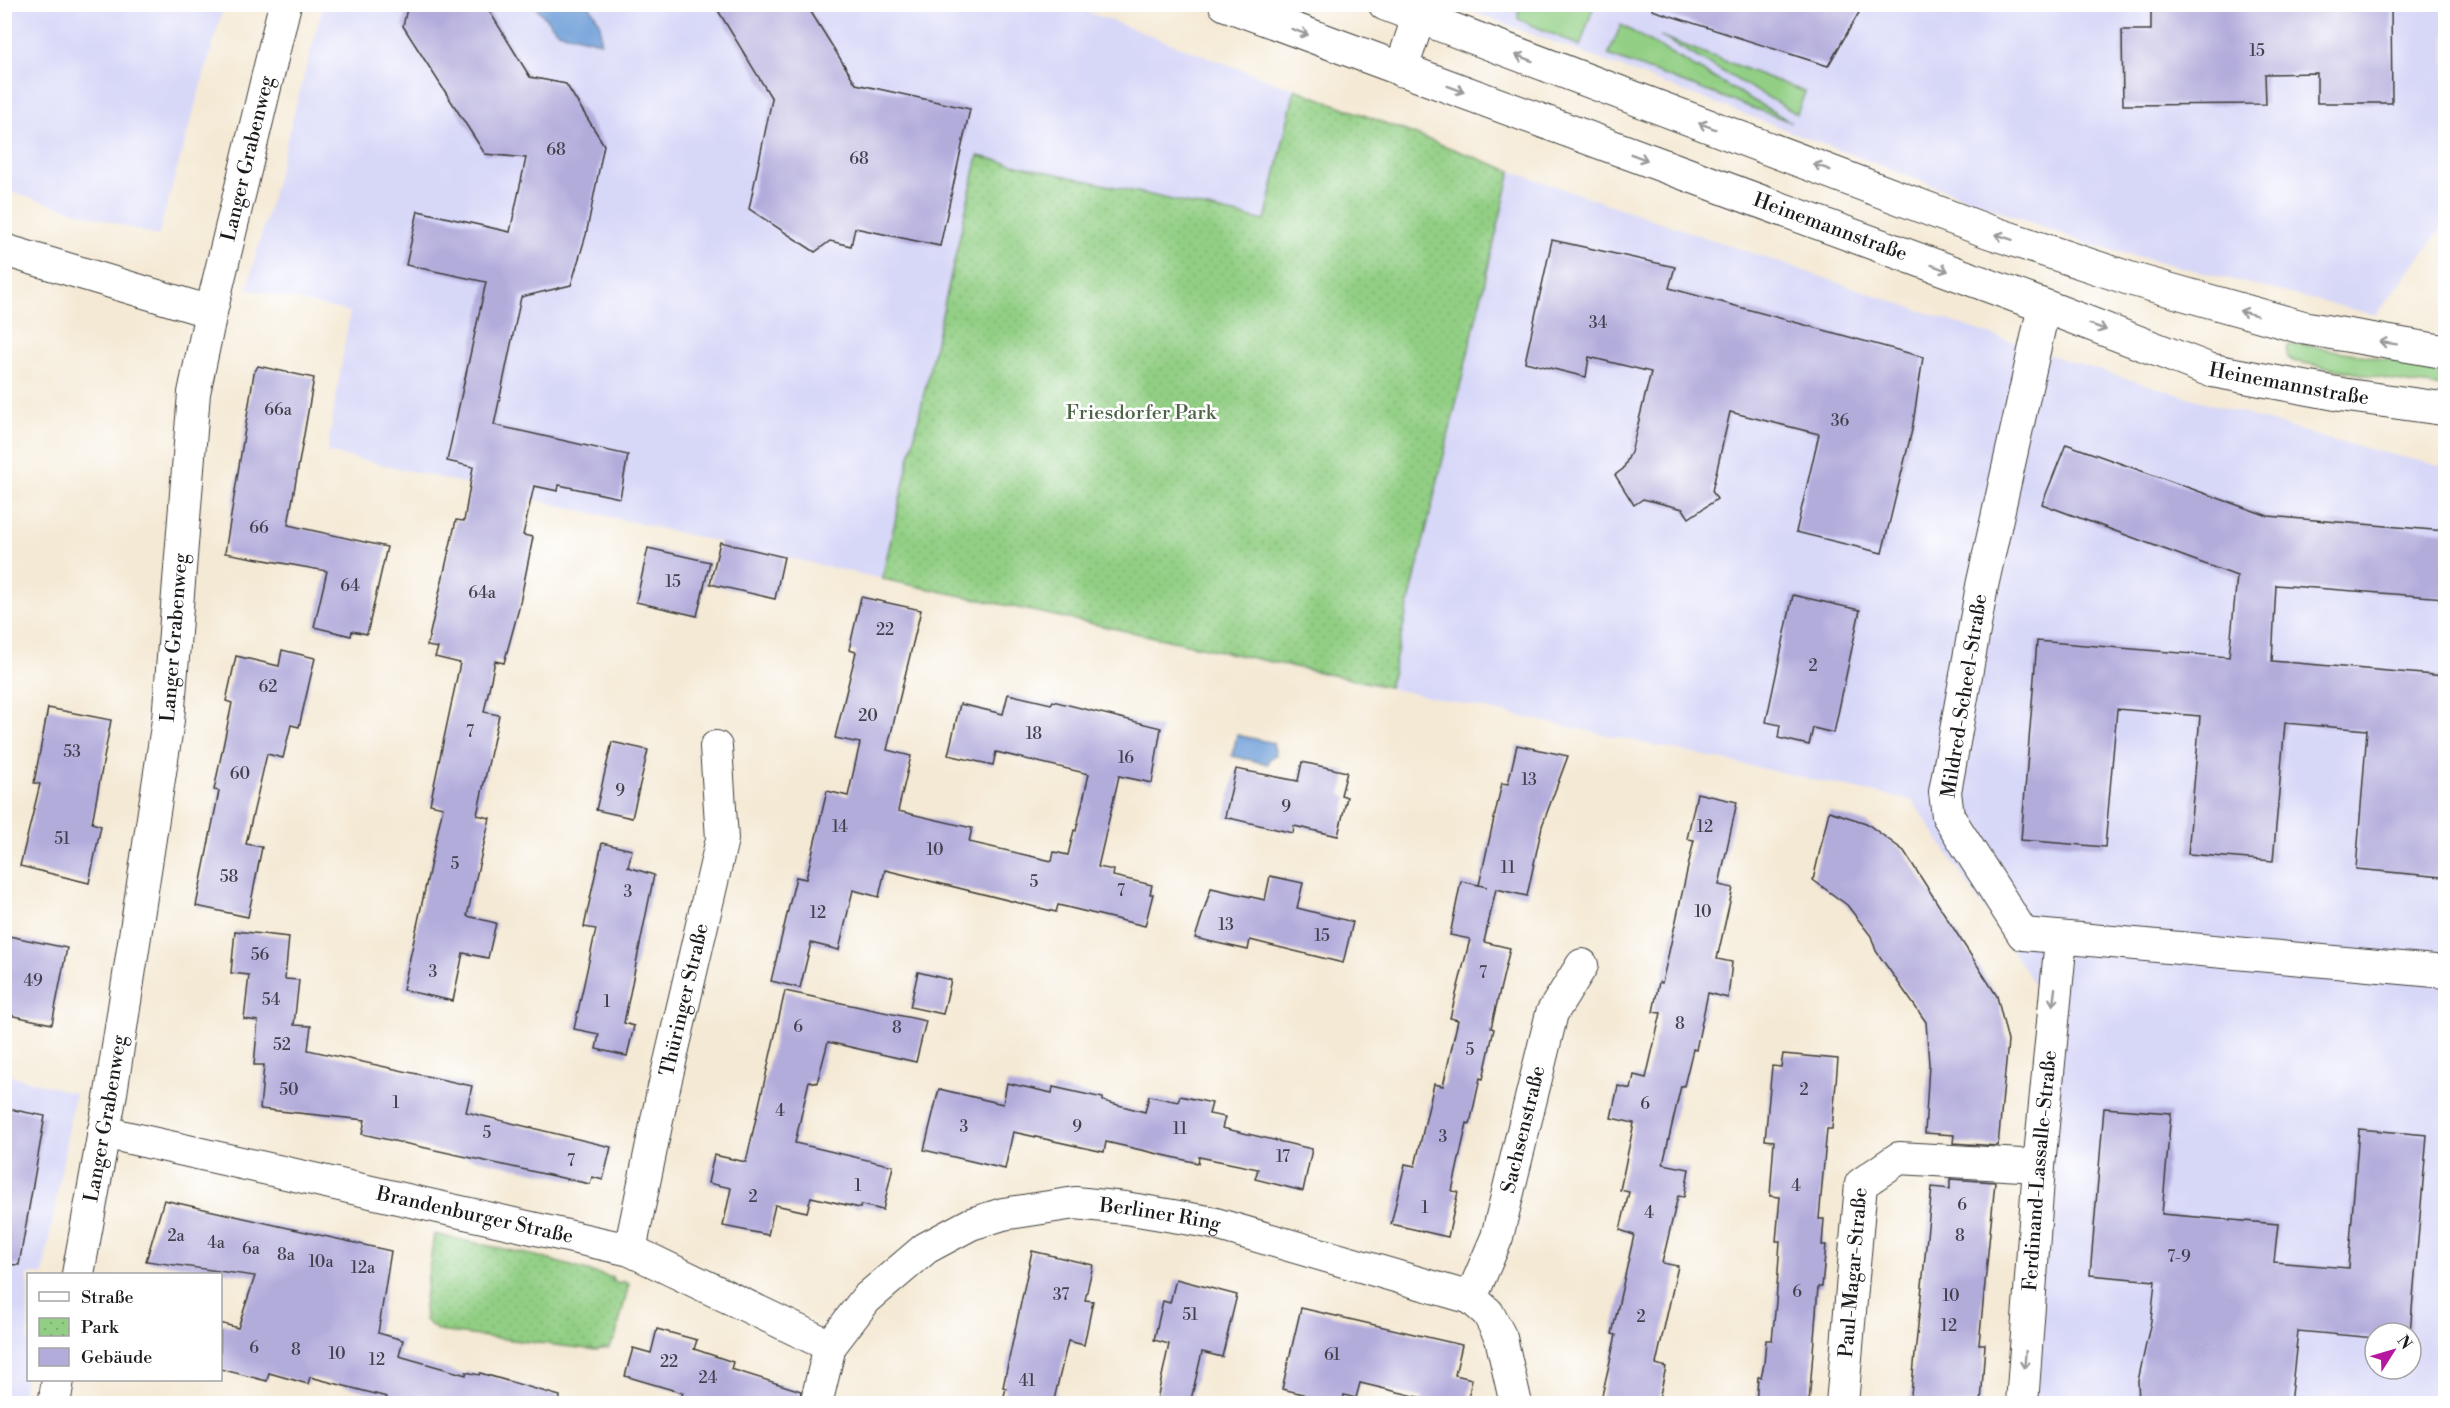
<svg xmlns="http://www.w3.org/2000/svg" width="2450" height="1408" font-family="'Libre Bodoni',serif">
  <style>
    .built { fill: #d7d7f8; fill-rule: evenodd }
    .green { fill: #92cf84; stroke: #577650; stroke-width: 1.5 }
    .park { fill: url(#park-dots); stroke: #577650; stroke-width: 1.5 }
    .water { fill: #6e9ed8; stroke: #455d7a; stroke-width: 1.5 }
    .building { fill: #b2acdb }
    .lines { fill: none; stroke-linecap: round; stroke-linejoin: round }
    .minor-casing { stroke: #3c3b38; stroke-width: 34 }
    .secondary-casing { stroke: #3c3b38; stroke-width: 35 }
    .minor { stroke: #fff; stroke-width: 32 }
    .secondary { stroke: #fff; stroke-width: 33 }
    .oneway { stroke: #999 }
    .labels { text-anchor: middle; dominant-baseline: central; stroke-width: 5; stroke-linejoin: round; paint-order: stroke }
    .number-label { font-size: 16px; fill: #42404c }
    .street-label { font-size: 20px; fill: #1c1c1c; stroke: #fff }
    .park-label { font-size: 20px; fill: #4b6446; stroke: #fff }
  </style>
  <defs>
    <pattern id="park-dots" width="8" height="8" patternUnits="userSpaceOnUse" patternTransform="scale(1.5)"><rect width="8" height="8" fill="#92cf84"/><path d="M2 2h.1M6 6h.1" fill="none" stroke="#7db171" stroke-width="1.8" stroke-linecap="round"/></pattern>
  </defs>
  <rect width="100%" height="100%" fill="#fff"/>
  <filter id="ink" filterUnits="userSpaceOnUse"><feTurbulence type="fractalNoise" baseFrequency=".0167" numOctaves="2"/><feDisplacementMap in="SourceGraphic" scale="12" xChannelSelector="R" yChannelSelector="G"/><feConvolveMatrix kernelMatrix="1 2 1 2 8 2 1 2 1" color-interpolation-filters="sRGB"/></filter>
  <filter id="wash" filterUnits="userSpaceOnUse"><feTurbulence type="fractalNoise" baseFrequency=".008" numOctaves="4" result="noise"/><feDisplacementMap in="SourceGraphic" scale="24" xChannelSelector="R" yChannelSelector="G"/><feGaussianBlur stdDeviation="1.35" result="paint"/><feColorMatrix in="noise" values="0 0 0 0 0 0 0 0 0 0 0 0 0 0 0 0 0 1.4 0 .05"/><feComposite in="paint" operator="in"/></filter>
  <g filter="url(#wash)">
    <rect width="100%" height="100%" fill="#f4e9d4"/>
    <!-- built -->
    <g class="built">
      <polygon points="4,5 224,5 158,236 5,190"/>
      <path d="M323,5H1069L1511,171L2065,360L2334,441L2445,467V1403H2014L2053,1013L1913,801L882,579L327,452L350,312L247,289ZM2375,1333H2411V1369H2375Z"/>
      <polygon points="1455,5 2445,5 2445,224 2376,315 2091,245"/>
      <polygon points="4,1074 75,1093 43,1274 28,1274 28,1358 21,1404 4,1403"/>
    </g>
    <!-- green -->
    <g class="green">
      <polygon points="1519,5 1594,4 1594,5 1580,46 1518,19"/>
      <polygon points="1621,25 1791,122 1608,55"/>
      <polygon points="1660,36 1805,92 1797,114"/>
      <polygon points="2299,344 2445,370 2445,387 2413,384 2293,361 2288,358 2286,349 2289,345"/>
    </g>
    <!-- park -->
    <g class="park">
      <polygon points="1295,89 1511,171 1389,687 882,579 978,156 1265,221"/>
      <polygon points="434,1234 532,1255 613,1278 612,1281 621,1284 622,1281 629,1284 615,1339 608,1348 596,1350 438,1331 425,1320 424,1306"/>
    </g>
    <!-- water -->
    <g class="water">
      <polygon points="534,5 589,5 600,23 601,42 558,32"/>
      <polygon points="1237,735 1273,743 1276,755 1269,759 1268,764 1232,756"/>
    </g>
    <g id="blocks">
      <!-- building -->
      <g class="building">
        <polygon points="408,4 485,4 530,77 566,84 604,145 586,235 571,285 521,297 494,425 628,455 620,498 559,485 558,491 534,486 523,535 533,537 519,608 504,663 495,661 484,712 499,715 477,815 490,818 467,916 496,923 488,958 463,953 453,1001 403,990 443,807 430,804 460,663 435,657 438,648 427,646 456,520 464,521 473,467 447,461 486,282 406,265 418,211 510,232 526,158 485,154 403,26"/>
        <polygon points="714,4 806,4 856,84 970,109 940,246 855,228 851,246 830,241 815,252 749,209 772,99"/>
        <polygon points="1653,4 1864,4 1828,66 1652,10"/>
        <polygon points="2151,4 2391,4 2392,103 2317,103 2317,73 2265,74 2266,104 2123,105 2122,30 2151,30"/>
        <polygon points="1552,240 1675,267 1669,288 1923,357 1912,430 1882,553 1796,532 1819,434 1730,412 1712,491 1717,499 1689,518 1683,509 1643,499 1634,505 1615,475 1623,469 1631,452 1651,372 1589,357 1586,377 1525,362"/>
        <polygon points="258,366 314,378 288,525 387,547 367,634 352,631 351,636 314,627 327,571 225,553 254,373"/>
        <polygon points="2066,444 2268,516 2445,531 2445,598 2276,585 2272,661 2445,676 2445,835 2442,877 2356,869 2367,730 2285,723 2273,861 2188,854 2200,716 2117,709 2105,847 2021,840 2037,641 2229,657 2237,576 2042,504"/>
        <polygon points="720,542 784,557 775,599 710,584"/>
        <polygon points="648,548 710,562 697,616 636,602"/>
        <polygon points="1793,595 1860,610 1834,733 1813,728 1809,745 1778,738 1780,725 1766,722"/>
        <polygon points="861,597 921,610 887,750 911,756 898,811 972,828 969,842 1052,861 1054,852 1068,855 1074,830 1076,831 1089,774 996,752 993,765 948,755 960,704 1003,714 1008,694 1051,704 1053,701 1161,728 1152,783 1119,776 1098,867 1114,870 1113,876 1152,885 1150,894 1153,894 1145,926 1058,905 1056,912 885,870 879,897 853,890 839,950 811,943 800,988 771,981 796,877 806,879 827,791 848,796 860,743 835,738 856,652 849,650"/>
        <polygon points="282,650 315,658 299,727 291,725 283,758 267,754 246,844 262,847 248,917 196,906 219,791 214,790 232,703 226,701 236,656 279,666"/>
        <polygon points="48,708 111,720 92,823 101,826 89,883 20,866 40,784 34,783"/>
        <polygon points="612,742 648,750 632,818 596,810"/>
        <polygon points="1517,745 1568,756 1542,826 1527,896 1496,889 1484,942 1510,948 1491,1028 1494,1029 1483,1079 1480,1078 1470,1124 1467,1123 1452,1191 1458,1192 1448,1237 1391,1224 1405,1164 1415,1166 1434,1084 1443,1086 1458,1020 1450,1018 1470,939 1450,935 1461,881 1487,887 1479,885 1502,783 1508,784"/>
        <polygon points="1302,762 1347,772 1341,795 1347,797 1338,836 1294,826 1293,833 1225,817 1236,769 1298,781"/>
        <polygon points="1697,793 1737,802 1719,885 1733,888 1717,959 1732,962 1728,998 1708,993 1696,1050 1693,1049 1684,1086 1681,1086 1663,1164 1689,1169 1684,1197 1678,1196 1662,1263 1678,1266 1656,1364 1666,1367 1658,1404 1600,1404 1616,1335 1612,1334 1634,1235 1620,1230 1629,1192 1620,1190 1634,1123 1611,1118 1618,1086 1631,1089 1634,1075 1646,1078 1661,1013 1653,1012 1659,982 1662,983 1694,840 1687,839"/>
        <polygon points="1829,811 1866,823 1904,851 1997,996 2008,1041 1998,1146 1953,1143 1954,1135 1925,1133 1929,1064 1926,1022 1876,951 1871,936 1847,905 1813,880"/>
        <polygon points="602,843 632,850 628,867 654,875 624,1023 634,1026 627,1056 596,1049 599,1034 574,1029 596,929 584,927"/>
        <polygon points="1270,876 1303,883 1297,908 1353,922 1343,963 1250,940 1248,950 1195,938 1211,888 1265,900"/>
        <polygon points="235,931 289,937 285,979 299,980 294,1025 311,1026 308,1050 472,1086 466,1112 611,1147 603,1180 592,1177 590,1184 362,1134 365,1120 260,1109 264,1065 254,1065 258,1021 244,1019 249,975 231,973"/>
        <polygon points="4,935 67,948 52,1024 4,1014"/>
        <polygon points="918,972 951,980 943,1014 910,1007"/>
        <polygon points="785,991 926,1021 916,1062 828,1042 817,1083 809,1081 795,1143 893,1166 883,1210 861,1205 860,1208 811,1197 807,1212 775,1205 768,1235 723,1226 731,1188 708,1183 714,1155 746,1162"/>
        <polygon points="1783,1054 1838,1059 1832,1129 1827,1129 1819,1219 1824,1219 1822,1245 1826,1245 1822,1287 1818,1287 1809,1404 1756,1404 1758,1377 1761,1377 1764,1364 1766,1340 1772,1340 1776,1302 1780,1241 1776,1241 1780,1197 1770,1196 1774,1141 1765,1140 1772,1066 1781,1067"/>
        <polygon points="1007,1083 1052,1093 1053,1087 1103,1098 1103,1101 1145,1112 1149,1096 1178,1102 1180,1096 1212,1103 1209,1114 1225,1117 1222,1128 1312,1149 1303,1191 1255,1179 1258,1169 1199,1157 1198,1163 1106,1142 1104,1152 1013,1132 1005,1169 924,1150 939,1089 1003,1104"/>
        <polygon points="4,1108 45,1116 19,1265 4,1264"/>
        <polygon points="2104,1108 2171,1113 2162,1214 2278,1224 2274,1262 2348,1268 2359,1129 2427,1135 2410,1333 2375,1333 2375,1338 2298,1331 2290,1404 2139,1404 2138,1381 2151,1321 2155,1281 2090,1275"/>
        <polygon points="1950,1179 1995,1182 1979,1344 1985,1344 1981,1404 1910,1404 1932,1187 1950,1189"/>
        <polygon points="164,1200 391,1251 378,1333 403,1340 399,1356 466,1375 466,1372 479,1375 480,1373 560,1396 559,1404 385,1404 387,1397 310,1377 308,1384 269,1373 267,1381 220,1369 220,1323 238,1328 255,1276 146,1261"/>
        <polygon points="1032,1251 1093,1265 1085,1300 1093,1301 1084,1345 1068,1341 1053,1404 1002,1404 1006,1388 1003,1387"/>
        <polygon points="1176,1279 1237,1295 1222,1357 1202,1352 1190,1404 1156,1404 1169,1344 1154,1340 1163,1301 1170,1303"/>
        <polygon points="1301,1308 1462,1345 1455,1375 1472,1379 1467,1404 1421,1404 1423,1398 1360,1383 1356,1398 1344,1395 1342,1404 1301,1404 1303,1394 1282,1389"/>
        <polygon points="657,1329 697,1340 694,1349 733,1362 731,1369 801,1391 799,1404 704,1404 681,1397 683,1393 625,1376 633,1348 651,1353"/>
      </g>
    </g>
  </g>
  <g filter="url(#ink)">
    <use href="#blocks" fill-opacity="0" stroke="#3c3b38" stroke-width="1.5"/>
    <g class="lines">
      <defs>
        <g id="minor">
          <polyline points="4,250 211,312"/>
          <polyline points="2044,306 1982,586 1945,792 1948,816 2023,934 2446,972"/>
          <path id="s1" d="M103,1132L630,1250L830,1346"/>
          <path id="s2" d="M630,1250L662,1096L722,839L716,747"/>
          <path id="s3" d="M78,1274L111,1093L168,720L194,393L211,312L285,4"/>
          <path id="s4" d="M1471,1298L1497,1237L1552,1013L1582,965"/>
          <polyline points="54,1404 58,1380"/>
          <path id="s5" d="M816,1404L830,1346L866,1299L926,1248L971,1224L1003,1214L1075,1203L1125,1208L1209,1222L1471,1298L1488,1313L1501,1338L1516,1404"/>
          <path id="s6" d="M1842,1404L1861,1184L1899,1158L2039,1166"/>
          <path id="s7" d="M2022,1404L2039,1166L2061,939"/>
        </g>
        <g id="secondary">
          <path id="s8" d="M1225,4L2044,306L2210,370L2344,395L2446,409"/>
          <polyline points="1385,4 1987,231 2131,279 2305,328 2446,352"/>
          <polyline points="1401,70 1419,16"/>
        </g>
      </defs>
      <!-- minor casing -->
      <use href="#minor" class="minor-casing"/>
      <!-- secondary casing -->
      <use href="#secondary" class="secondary-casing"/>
      <!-- minor -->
      <use href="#minor" class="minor"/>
      <!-- secondary -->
      <use href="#secondary" class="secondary"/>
    </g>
    <!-- one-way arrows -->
    <defs><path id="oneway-shaft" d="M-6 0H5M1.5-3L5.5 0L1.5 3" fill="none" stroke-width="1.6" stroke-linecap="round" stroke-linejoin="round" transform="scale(1.5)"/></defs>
    <g class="oneway">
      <use href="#oneway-shaft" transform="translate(1300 32) rotate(20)"/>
      <use href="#oneway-shaft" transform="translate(1524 58) rotate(-160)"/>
      <use href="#oneway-shaft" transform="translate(1456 89) rotate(20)"/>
      <use href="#oneway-shaft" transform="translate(1707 126) rotate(-160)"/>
      <use href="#oneway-shaft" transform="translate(1639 157) rotate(21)"/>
      <use href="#oneway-shaft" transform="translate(1822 167) rotate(-160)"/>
      <use href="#oneway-shaft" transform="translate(2004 237) rotate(-162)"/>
      <use href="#oneway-shaft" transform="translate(1940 268) rotate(20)"/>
      <use href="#oneway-shaft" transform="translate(2248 313) rotate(-165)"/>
      <use href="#oneway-shaft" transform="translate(2098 327) rotate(21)"/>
      <use href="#oneway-shaft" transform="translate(2388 343) rotate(-171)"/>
      <use href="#oneway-shaft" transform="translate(2054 997) rotate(97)"/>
      <use href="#oneway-shaft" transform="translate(2025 1360) rotate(94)"/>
    </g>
  </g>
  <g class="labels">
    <!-- number labels -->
    <g class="number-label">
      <text x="2257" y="51">15</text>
      <text x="556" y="150">68</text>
      <text x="859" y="159">68</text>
      <text x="1598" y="323">34</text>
      <text x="278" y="410">66a</text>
      <text x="1840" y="421">36</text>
      <text x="259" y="528">66</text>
      <text x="673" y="582">15</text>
      <text x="350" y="586">64</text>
      <text x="482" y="593">64a</text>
      <text x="885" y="630">22</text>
      <text x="1813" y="666">2</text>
      <text x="268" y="687">62</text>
      <text x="868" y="716">20</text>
      <text x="470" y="732">7</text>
      <text x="1034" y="734">18</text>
      <text x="72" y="752">53</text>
      <text x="1126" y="758">16</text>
      <text x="240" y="774">60</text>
      <text x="1529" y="780">13</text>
      <text x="620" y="791">9</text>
      <text x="1286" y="807">9</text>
      <text x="840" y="827">14</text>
      <text x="1705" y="827">12</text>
      <text x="62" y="839">51</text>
      <text x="935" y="850">10</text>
      <text x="455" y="864">5</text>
      <text x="1508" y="868">11</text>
      <text x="229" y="877">58</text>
      <text x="1034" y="882">5</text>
      <text x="1121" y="891">7</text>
      <text x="628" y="892">3</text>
      <text x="1703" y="912">10</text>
      <text x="818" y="913">12</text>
      <text x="1226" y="925">13</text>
      <text x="1322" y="936">15</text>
      <text x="260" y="955">56</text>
      <text x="433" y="972">3</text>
      <text x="1483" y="973">7</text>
      <text x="33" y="981">49</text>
      <text x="271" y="1000">54</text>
      <text x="607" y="1002">1</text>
      <text x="1680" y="1024">8</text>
      <text x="798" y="1027">6</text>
      <text x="897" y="1028">8</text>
      <text x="282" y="1045">52</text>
      <text x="1470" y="1050">5</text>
      <text x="289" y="1090">50</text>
      <text x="1804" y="1090">2</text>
      <text x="396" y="1103">1</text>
      <text x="1645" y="1104">6</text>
      <text x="780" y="1111">4</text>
      <text x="964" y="1127">3</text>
      <text x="1077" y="1127">9</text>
      <text x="1180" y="1129">11</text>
      <text x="487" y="1133">5</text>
      <text x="1443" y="1137">3</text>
      <text x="1283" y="1157">17</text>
      <text x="571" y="1161">7</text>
      <text x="858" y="1186">1</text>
      <text x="1796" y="1186">4</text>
      <text x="753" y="1197">2</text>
      <text x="1962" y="1205">6</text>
      <text x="1425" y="1208">1</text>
      <text x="1649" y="1213">4</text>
      <text x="176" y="1236">2a</text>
      <text x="1960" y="1236">8</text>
      <text x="216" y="1243">4a</text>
      <text x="251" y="1249">6a</text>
      <text x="286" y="1255">8a</text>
      <text x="2179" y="1257">7-9</text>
      <text x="321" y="1262">10a</text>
      <text x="363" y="1268">12a</text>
      <text x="1797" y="1292">6</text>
      <text x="1061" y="1295">37</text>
      <text x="1951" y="1296">10</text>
      <text x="1190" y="1315">51</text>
      <text x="1641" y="1317">2</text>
      <text x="1949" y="1326">12</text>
      <text x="254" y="1348">6</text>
      <text x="296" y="1350">8</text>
      <text x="337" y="1354">10</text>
      <text x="1332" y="1355">61</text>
      <text x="377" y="1360">12</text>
      <text x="669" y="1362">22</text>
      <text x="708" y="1378">24</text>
      <text x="1027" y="1381">41</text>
    </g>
    <!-- street labels -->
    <g class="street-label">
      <text stroke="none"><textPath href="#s3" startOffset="1130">Langer Grabenweg</textPath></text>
      <text stroke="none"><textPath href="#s8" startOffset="645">Heinemannstraße</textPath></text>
      <text stroke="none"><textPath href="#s8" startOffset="1131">Heinemannstraße</textPath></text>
      <text stroke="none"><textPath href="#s3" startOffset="644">Langer Grabenweg</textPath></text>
      <text transform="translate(1965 696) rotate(-81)">Mildred-Scheel-Straße</text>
      <text stroke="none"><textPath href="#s2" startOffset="256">Thüringer Straße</textPath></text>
      <text stroke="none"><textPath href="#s3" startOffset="158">Langer Grabenweg</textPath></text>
      <text stroke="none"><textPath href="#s4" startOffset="177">Sachsenstraße</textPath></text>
      <text stroke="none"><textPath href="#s7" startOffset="234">Ferdinand-Lassalle-Straße</textPath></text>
      <text stroke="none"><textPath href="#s1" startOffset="381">Brandenburger Straße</textPath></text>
      <text stroke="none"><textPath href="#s5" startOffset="441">Berliner Ring</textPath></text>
      <text stroke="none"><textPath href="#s6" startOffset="132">Paul-Magar-Straße</textPath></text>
    </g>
    <!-- park labels -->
    <g class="park-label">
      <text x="1141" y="413">Friesdorfer Park</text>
    </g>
  </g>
  <!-- margin -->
  <rect width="2450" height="1408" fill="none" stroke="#fff" stroke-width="24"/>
  <!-- legend -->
  <rect x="27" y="1273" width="195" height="108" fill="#ffffff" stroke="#a4a4a4" stroke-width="1.5"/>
  <rect x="39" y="1292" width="30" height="9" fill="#ffffff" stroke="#a4a4a4" stroke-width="1.5"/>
  <text x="81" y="1303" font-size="18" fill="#1c1c1c">Straße</text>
  <rect x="39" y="1318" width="30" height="18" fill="url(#park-dots)" stroke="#a4a4a4" stroke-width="1.5"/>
  <text x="81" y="1333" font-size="18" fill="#1c1c1c">Park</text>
  <rect x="39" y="1348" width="30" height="18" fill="#b2acdb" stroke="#a4a4a4" stroke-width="1.5"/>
  <text x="81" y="1363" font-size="18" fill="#1c1c1c">Gebäude</text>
  <!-- north arrow -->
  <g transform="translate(2393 1351) rotate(53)"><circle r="28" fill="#ffffff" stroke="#a4a4a4" stroke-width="1.5"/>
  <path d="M0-4.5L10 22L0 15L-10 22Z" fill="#b5179e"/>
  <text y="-9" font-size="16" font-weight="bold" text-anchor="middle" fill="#1c1c1c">N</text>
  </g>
</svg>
